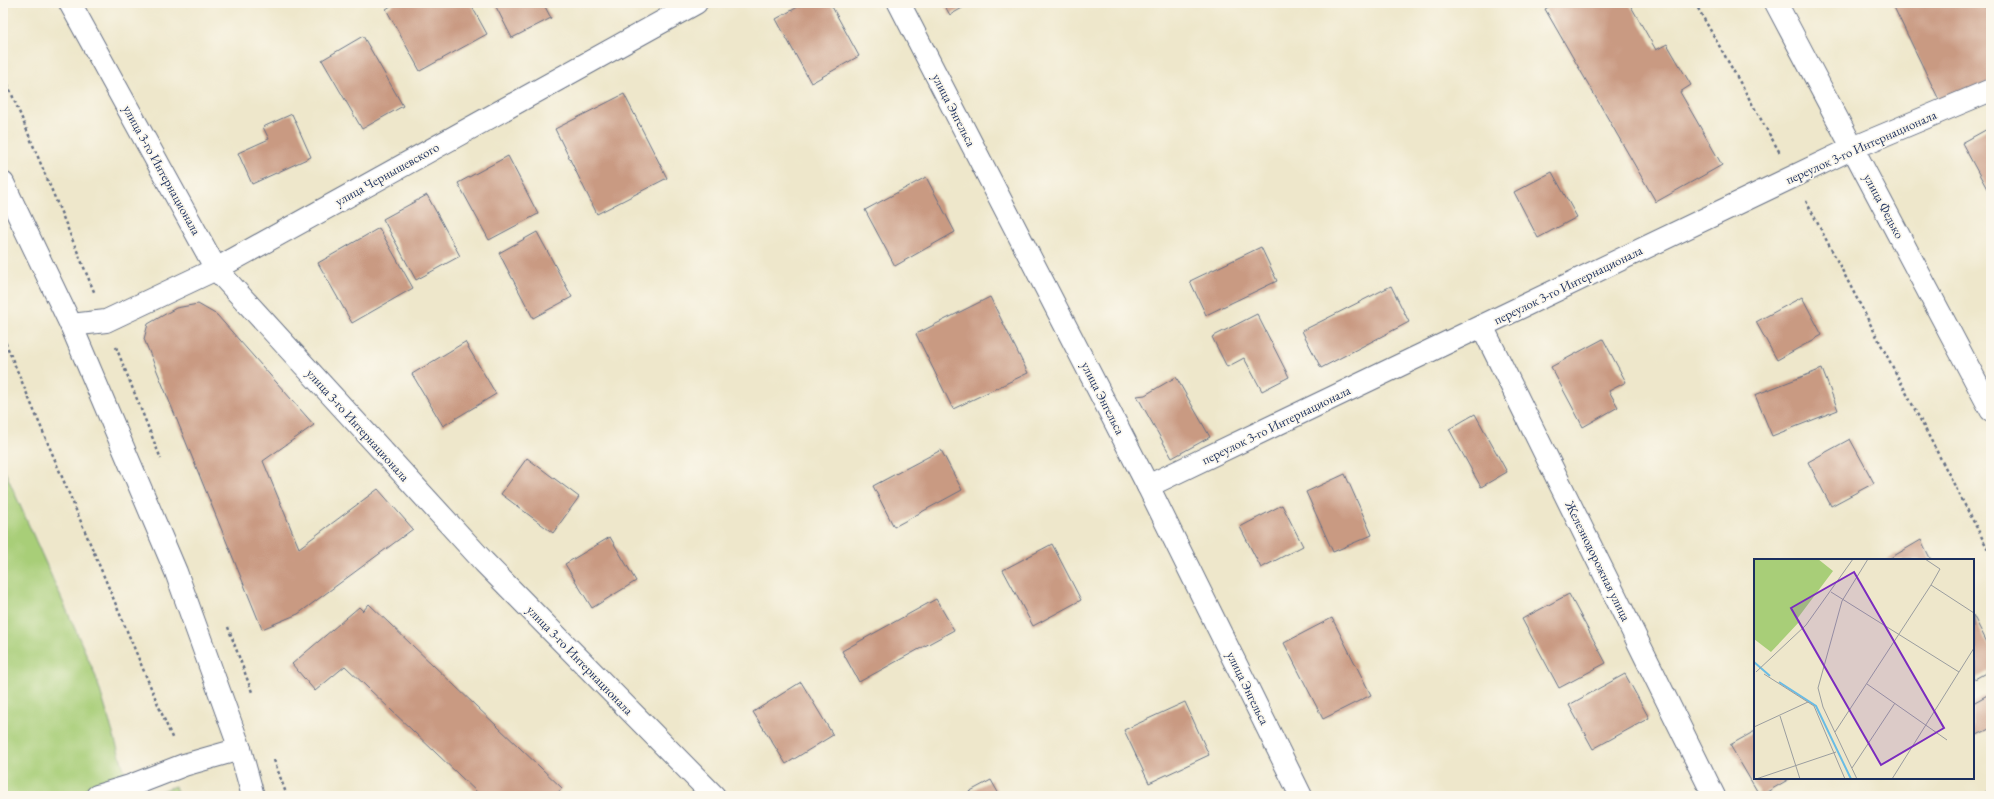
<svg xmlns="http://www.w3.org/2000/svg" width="1994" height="799" font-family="'EB Garamond',serif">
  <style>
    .green { fill: #a8ce78; stroke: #627e6b }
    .building { fill: #c99a82 }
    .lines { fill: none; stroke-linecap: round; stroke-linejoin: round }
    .minor-casing { stroke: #656f84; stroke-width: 24 }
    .major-casing { stroke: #656f84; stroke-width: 24 }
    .path { stroke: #656f84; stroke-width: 2.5; stroke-dasharray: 3 3; stroke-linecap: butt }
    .minor { stroke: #fff; stroke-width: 22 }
    .major { stroke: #fff; stroke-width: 22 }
    .labels { text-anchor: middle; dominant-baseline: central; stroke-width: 3.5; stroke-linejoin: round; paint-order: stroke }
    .street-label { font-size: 13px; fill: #1b2f5e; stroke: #fbf7ec }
    .inset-river { fill: none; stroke: #69bce5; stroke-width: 2 }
    .inset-road { fill: none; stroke: #9a9d9f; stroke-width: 1 }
    .view { fill: #7b2cbf; fill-opacity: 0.15; stroke: #7b2cbf; stroke-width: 2 }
    .inset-edge { fill: none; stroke: #1b2f5e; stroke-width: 2 }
  </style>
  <rect width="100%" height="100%" fill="#fbf7ec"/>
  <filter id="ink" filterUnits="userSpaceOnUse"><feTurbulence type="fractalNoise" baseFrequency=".025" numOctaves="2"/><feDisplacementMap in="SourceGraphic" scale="8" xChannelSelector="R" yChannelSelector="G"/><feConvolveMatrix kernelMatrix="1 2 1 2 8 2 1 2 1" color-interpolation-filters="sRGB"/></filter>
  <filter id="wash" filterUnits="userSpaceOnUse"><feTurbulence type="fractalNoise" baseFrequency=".012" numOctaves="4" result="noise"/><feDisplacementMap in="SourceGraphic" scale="16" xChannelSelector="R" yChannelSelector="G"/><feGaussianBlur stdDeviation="0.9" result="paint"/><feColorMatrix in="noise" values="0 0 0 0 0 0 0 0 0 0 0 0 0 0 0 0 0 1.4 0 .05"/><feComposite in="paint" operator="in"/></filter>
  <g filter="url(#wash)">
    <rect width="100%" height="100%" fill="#eee7cb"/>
    <!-- green -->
    <g class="green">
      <polygon points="3,467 95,674 132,796 3,796"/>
      <polygon points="175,786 178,796 147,796"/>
    </g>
    <g id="blocks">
      <!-- building -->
      <g class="building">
        <polygon points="396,3 470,3 487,34 420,71 386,9"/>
        <polygon points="494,3 543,3 551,18 512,38"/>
        <polygon points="805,3 830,3 859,56 811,83 776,19"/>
        <polygon points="943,3 971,3 950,15"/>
        <polygon points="1556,3 1629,3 1656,50 1667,44 1691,85 1680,92 1722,165 1656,202 1545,9"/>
        <polygon points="1892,3 1984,3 1991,17 1991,81 1942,106"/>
        <polygon points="363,36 403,106 362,129 322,60"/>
        <polygon points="624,94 667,178 597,214 555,129"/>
        <polygon points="292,114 311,157 252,184 238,153 269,139 263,127"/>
        <polygon points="1991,127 1991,196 1962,143"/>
        <polygon points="508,156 538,214 489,240 458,183"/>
        <polygon points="1552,172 1577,217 1538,238 1514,192"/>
        <polygon points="926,177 955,232 895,266 865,210"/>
        <polygon points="427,195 460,256 416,280 383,219"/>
        <polygon points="379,228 413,288 352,323 318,263"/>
        <polygon points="537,232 572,297 533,318 499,253"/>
        <polygon points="1261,247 1277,281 1206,315 1190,281"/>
        <polygon points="1391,286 1409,322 1321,368 1302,331"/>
        <polygon points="990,297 1028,373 953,409 916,334"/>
        <polygon points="1802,297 1822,335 1777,360 1756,322"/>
        <polygon points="198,304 217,315 314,425 263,461 299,548 378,489 413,529 298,614 262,629 144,339 148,324 176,308"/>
        <polygon points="1257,314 1289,377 1262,391 1244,358 1227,367 1212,337"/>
        <polygon points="1603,339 1626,382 1609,391 1618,407 1583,427 1551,367"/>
        <polygon points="465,342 496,394 443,426 412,374"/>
        <polygon points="1822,369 1838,410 1772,436 1755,395"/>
        <polygon points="1176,377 1210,437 1172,458 1137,396 1145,395"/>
        <polygon points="1475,414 1507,472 1481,487 1449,429"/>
        <polygon points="1850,439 1874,483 1831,506 1808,462"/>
        <polygon points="941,450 962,490 894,527 873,486"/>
        <polygon points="527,458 579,497 553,533 501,494"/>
        <polygon points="1345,474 1372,535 1333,552 1306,492"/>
        <polygon points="1282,505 1303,546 1261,568 1240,527"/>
        <polygon points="610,537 636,581 592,608 565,564"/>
        <polygon points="1921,540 1931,560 1887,560"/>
        <polygon points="1052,544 1081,600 1033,626 1003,570"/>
        <polygon points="1569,594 1606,663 1559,688 1522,619"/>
        <polygon points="936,599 954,630 859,682 842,651"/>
        <polygon points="369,604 562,788 555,796 481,796 345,666 315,691 292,664 359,607 363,611"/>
        <polygon points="1973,615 1991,650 1991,670 1973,680"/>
        <polygon points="1332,618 1371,695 1323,719 1284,643"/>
        <polygon points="1625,674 1649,718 1593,749 1569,705"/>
        <polygon points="801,682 833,735 786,764 753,712"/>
        <polygon points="1991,693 1991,728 1973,737 1973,703"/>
        <polygon points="1185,702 1209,755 1149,783 1124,730"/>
        <polygon points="1755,731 1755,778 1791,778 1760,796 1730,745"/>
        <polygon points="991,780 1000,796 961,796"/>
        <polygon points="1991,789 1991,796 1978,796"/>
      </g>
    </g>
  </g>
  <g filter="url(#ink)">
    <use href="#blocks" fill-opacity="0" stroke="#656f84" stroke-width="1"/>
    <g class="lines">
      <defs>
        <g id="minor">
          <polyline points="70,3 216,269 484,562 714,796"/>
          <polyline points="899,3 1148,486 1301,796"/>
          <polyline points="71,325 106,321 216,269 696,3"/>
          <polyline points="1482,326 1714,796"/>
          <polyline points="1148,486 1853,148 1991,90"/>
          <polyline points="97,796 130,786 184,765 240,749"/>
        </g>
        <g id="major">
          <polyline points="1776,3 1991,410"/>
          <polyline points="3,183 71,325 176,572 240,749 253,796"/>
        </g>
      </defs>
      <!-- minor casing -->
      <use href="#minor" class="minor-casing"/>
      <!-- major casing -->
      <use href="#major" class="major-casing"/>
      <!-- path -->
      <g class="path">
        <polyline points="1695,3 1780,153"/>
        <polyline points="3,73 95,294"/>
        <polyline points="1806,201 1991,555"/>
        <polyline points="3,337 173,740"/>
        <polyline points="116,347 161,459"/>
        <polyline points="228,627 252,692"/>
        <polyline points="274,760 287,796"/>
      </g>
      <!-- minor -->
      <use href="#minor" class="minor"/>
      <!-- major -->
      <use href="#major" class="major"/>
    </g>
  </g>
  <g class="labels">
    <!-- street labels -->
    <g class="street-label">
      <text transform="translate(954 110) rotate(63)">улица Энгельса</text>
      <text transform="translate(1861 147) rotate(-24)">переулок 3-го Интернационала</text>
      <text transform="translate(162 170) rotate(61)">улица 3-го Интернационала</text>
      <text transform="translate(387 174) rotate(-29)">улица Чернышевского</text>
      <text transform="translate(1884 206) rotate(62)">улица Федько</text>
      <text transform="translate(1568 285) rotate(-26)">переулок 3-го Интернационала</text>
      <text transform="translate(1103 398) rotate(63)">улица Энгельса</text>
      <text transform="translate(358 425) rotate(48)">улица 3-го Интернационала</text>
      <text transform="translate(1276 425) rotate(-26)">переулок 3-го Интернационала</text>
      <text transform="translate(1598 561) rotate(64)">Железнодорожная улица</text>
      <text transform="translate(580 660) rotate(46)">улица 3-го Интернационала</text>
      <text transform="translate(1248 688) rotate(64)">улица Энгельса</text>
    </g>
  </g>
  <!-- overview -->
  <g transform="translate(1754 559)">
    <rect width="220" height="220" fill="#eee7cb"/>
    <path d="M0,0H64L79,12L43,60L46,62L17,93L0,80Z" fill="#a8ce78"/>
    <path class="inset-river" d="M0,103L16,117M25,123L62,147L97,220"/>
    <path class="inset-road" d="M171,0L186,10L177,26L220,54M77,33L205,113M2,113L52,66L99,0M10,115L60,147L91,220M113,125L193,181M26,157L46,220M0,168L54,143M81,173L177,26M98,209L141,144M2,220L82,193M103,220L69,148L64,129L88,42L114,0M138,220L220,89"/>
    <path class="view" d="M100,13L190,169L127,206L37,49Z"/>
    <rect width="220" height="220" class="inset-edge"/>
  </g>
  <!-- margin -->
  <rect width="1994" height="799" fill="none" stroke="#fbf7ec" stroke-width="16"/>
</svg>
